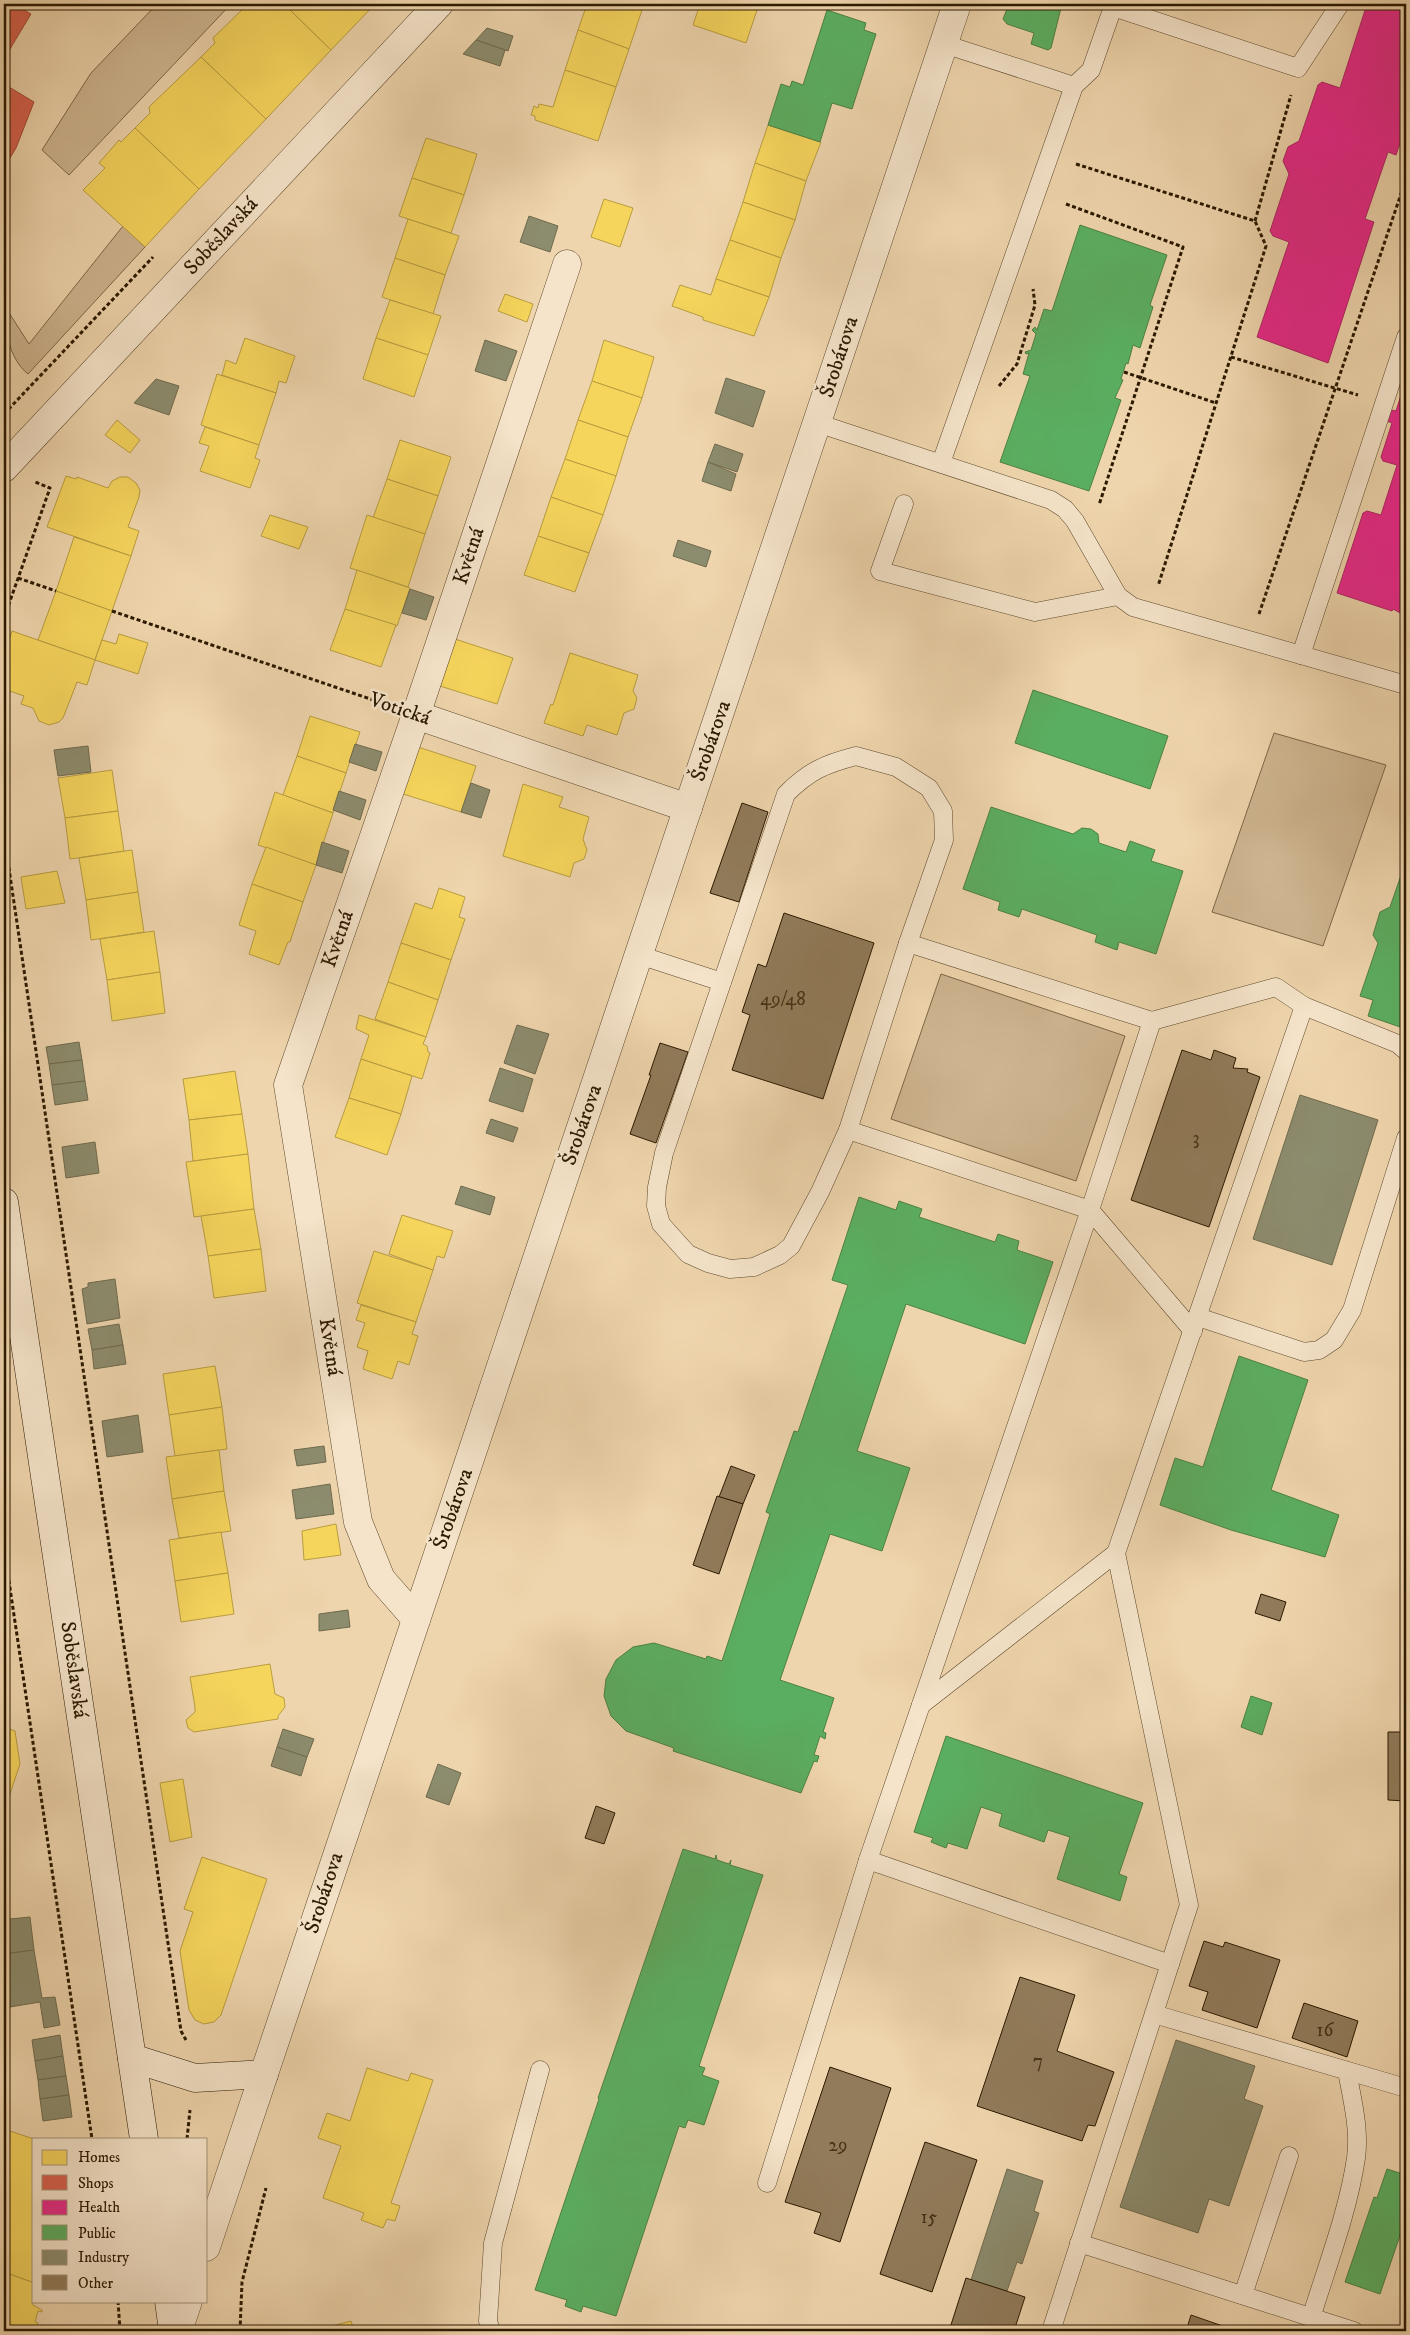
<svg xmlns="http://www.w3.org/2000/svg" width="1410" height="2335" font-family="'IM FELL DW Pica',serif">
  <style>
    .green { fill: #ceb590; stroke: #7c6748 }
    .homes { fill: #f6d55c; stroke: #b99d40 }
    .shops { fill: #d6604d; stroke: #a34b36 }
    .health { fill: #e7298a; stroke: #af2461 }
    .public { fill: #5aae61; stroke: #4c8144 }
    .industry { fill: #8c8c6e; stroke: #6f6a4d }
    .building { fill: #917b5a; stroke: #2b1900 }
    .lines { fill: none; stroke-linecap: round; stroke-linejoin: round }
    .service-casing { stroke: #5c482b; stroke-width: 19 }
    .minor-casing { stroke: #5c482b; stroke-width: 29 }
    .secondary-casing { stroke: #2b1900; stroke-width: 29 }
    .path { stroke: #2b1900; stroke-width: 3; stroke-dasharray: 4 2.5; stroke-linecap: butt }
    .service { stroke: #f5e4ca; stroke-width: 18 }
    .minor { stroke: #f5e4ca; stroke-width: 28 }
    .secondary { stroke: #f5e4ca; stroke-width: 28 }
    .labels { text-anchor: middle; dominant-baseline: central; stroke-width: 5; stroke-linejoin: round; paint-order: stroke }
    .number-label { font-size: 19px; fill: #443216 }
    .street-label { font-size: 21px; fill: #2b1900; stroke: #f5e4ca }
  </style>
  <rect width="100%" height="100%" fill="#efd5ad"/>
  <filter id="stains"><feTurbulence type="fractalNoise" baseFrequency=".004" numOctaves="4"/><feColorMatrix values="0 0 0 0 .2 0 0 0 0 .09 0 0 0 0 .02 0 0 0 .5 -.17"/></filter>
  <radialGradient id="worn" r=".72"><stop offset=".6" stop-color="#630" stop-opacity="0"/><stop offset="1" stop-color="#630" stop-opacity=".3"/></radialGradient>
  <!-- green -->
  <g class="green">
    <polygon points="157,4 231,4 69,175 42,150 91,73"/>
    <path d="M123,226L145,247L28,374C9,359 4,328 4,305L29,344Z"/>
    <polygon points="1274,733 1386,765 1323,946 1212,912"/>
    <polygon points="941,974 1125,1036 1076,1181 891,1119"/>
  </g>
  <!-- homes -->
  <g class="homes">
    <polygon points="248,4 284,4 331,50 266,119 201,57 215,43 213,38"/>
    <polygon points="284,4 375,4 331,50"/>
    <polygon points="587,4 625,4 642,10 629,49 578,30"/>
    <polygon points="625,4 644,4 642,10"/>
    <polygon points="700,4 759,4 746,43 693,25"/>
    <polygon points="578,30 629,49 616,87 565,70"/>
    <polygon points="201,57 266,119 199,189 135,128 150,113 149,107"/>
    <polygon points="565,70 616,87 598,141 535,120 535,116 531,115 534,106 538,108 539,104 553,107"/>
    <polygon points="768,125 821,142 806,181 755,163"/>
    <polygon points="135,128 199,189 145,247 83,190 105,168 99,163 119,140 121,142"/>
    <polygon points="426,138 477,154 464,195 412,178"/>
    <polygon points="755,163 806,181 795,220 743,202"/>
    <polygon points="412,178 464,195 451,233 399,216"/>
    <polygon points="604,199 633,208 620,247 591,237"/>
    <polygon points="743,202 795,220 781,258 730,240"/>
    <polygon points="408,219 459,236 445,275 395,258"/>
    <polygon points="730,240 781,258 769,297 716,279"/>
    <polygon points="395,258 445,275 433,314 382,297"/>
    <polygon points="716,279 769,297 754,336 703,320 703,317 672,306 680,285 711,295"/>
    <polygon points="505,294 533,304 527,322 498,311"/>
    <polygon points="390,300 441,316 428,355 376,338"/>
    <polygon points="245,338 295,356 286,383 279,381 276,393 222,375 226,360 236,364"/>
    <polygon points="376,338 428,355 414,397 363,379"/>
    <polygon points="604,340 654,357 642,398 592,381"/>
    <polygon points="217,374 276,393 259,445 201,425"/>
    <polygon points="592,381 642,398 628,437 578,420"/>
    <polygon points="117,420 140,440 130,453 105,435"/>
    <polygon points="578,420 628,437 616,476 565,459"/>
    <polygon points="205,427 259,445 255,458 260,460 250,488 200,471 209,446 199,443"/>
    <polygon points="400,440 451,457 438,496 387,479"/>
    <polygon points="565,459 616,476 603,515 551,497"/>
    <polygon points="66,476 76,479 77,477 108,488 112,481 120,477 128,477 136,483 140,490 139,497 128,527 139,531 131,556 47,527"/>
    <polygon points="387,479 438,496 425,534 373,518"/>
    <polygon points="551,497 603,515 589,553 538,536"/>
    <polygon points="270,515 308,527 299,549 261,536"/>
    <polygon points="367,515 425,534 408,587 350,568"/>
    <polygon points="538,536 589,553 575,592 524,575"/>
    <polygon points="74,537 131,556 112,611 56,591"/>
    <polygon points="357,570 410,588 397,626 345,609"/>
    <polygon points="56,591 112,611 95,660 38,640"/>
    <polygon points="345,609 396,625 381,667 330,650"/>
    <polygon points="12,631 95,660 87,685 77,682 63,718 59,722 49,725 39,721 33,708 21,704 24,696 4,689 4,655"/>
    <polygon points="119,634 148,643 138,674 95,660 102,640 116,644"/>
    <polygon points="455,639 513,658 497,704 440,686"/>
    <polygon points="570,653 638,675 633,691 637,698 634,709 624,713 617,735 587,725 583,736 544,723 551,704 553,705"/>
    <polygon points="310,716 360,732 346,773 297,756"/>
    <polygon points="418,747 476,766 461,812 403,794"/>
    <polygon points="297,756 346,773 333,813 283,795"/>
    <polygon points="112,770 118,811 65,818 58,778"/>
    <polygon points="523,784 563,797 559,807 589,817 583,839 587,850 584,859 574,863 570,877 503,856"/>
    <polygon points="275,792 333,813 316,865 258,845"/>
    <polygon points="118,811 124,851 70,859 65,818"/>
    <polygon points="266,847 316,865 303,902 252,884"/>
    <polygon points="132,850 138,892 86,900 79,858"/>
    <polygon points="57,871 65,903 26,909 21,877"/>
    <polygon points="252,884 303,902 290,942 288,942 279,965 249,954 256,931 239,925"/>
    <polygon points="439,888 465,897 459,917 465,919 451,960 401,943 415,903 432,909"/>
    <polygon points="138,892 144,932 91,940 86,900"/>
    <polygon points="154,931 160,972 107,980 100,939"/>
    <polygon points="401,943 451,960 438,1000 388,982"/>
    <polygon points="160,972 165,1013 112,1021 107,980"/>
    <polygon points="388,982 438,1000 426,1037 375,1019"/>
    <polygon points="359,1015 426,1037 423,1044 427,1046 428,1052 430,1053 422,1079 361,1059 369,1035 356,1029"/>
    <polygon points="361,1059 412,1076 401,1114 349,1098"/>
    <polygon points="235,1071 242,1114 189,1120 183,1079"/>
    <polygon points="349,1098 401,1114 387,1155 335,1137"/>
    <polygon points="242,1114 248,1154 193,1161 189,1120"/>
    <polygon points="248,1154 254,1209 194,1217 186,1162"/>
    <polygon points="254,1209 261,1249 208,1256 201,1216"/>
    <polygon points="402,1215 453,1231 444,1258 437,1256 433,1270 389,1254"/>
    <polygon points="261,1249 266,1291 214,1298 208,1256"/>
    <polygon points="374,1251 433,1270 416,1322 357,1303"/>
    <polygon points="361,1305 416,1322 412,1334 418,1336 409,1365 398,1361 392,1379 363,1369 368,1351 357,1347 365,1323 356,1320"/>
    <polygon points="215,1366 222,1407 169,1415 163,1374"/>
    <polygon points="222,1407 227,1449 175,1456 169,1415"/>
    <polygon points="219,1450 224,1491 172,1499 166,1457"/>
    <polygon points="224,1491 231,1531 179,1538 172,1499"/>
    <polygon points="336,1524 341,1555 304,1560 302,1531"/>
    <polygon points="221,1532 228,1573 175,1581 169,1540"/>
    <polygon points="228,1573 234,1614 181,1622 175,1581"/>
    <polygon points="270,1664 275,1694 284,1698 285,1707 278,1716 278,1719 194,1732 188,1728 186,1720 195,1712 195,1707 190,1677"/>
    <polygon points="4,1727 15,1731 20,1764 4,1812"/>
    <polygon points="183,1779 192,1837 170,1842 160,1783"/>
    <polygon points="202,1857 267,1879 221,2015 214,2022 204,2024 195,2020 189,2010 180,1951 193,1912 184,1909"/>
    <polygon points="367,2068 408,2081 411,2073 433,2080 391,2203 400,2206 395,2221 387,2219 383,2228 361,2220 364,2213 323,2198 341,2146 318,2138 327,2113 350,2121"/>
    <polygon points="7,2130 34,2139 34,2283 4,2272 4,2141"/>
    <polygon points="4,2272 34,2283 33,2305 42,2310 42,2312 38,2311 35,2322 38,2323 36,2327 34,2325 31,2331 4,2331"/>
    <polygon points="351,2321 354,2331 312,2331"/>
  </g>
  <!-- shops -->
  <g class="shops">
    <polygon points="5,4 14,4 31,14 4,59"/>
    <polygon points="4,84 34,102 16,148 4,168"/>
  </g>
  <!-- health -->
  <g class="health">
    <polygon points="1367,4 1406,4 1406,126 1396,155 1388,152 1365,219 1374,222 1328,363 1257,337 1289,242 1273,236 1270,231 1289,174 1283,161 1288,147 1299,141 1318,85 1322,82 1340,88"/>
    <polygon points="1406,380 1406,605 1404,615 1393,609 1392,611 1337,593 1363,513 1367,511 1381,515 1397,465 1383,461 1381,457 1392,423 1384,420 1387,409 1396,411"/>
  </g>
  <!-- public -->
  <g class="public">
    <polygon points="1009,4 1062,4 1051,48 1048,50 1031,44 1034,33 1007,24 1003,19"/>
    <polygon points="827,10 866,23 864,30 876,34 852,109 832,103 820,142 768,125 781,84 790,87 792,81 803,85"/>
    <polygon points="1080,225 1167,255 1150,305 1153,307 1140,348 1133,345 1128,364 1126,363 1121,379 1123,380 1115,398 1121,400 1089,491 1000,462 1030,376 1023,374 1029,353 1026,354 1025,352 1031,350 1036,334 1032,330 1035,327 1037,330 1044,309 1052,311"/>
    <polygon points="1033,690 1168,736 1150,789 1015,743"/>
    <polygon points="991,807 1073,834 1082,828 1091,829 1098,834 1099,843 1126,852 1130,841 1155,850 1151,861 1183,871 1156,954 1119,942 1117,950 1095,942 1097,935 1022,909 1019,917 998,910 1000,902 963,889"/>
    <polygon points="1406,861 1406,1029 1368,1016 1373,1000 1360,996 1378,943 1373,935 1380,912 1390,907"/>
    <polygon points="859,1197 896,1210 899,1201 922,1209 919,1217 995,1242 998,1234 1019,1241 1017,1250 1053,1262 1025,1344 906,1304 857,1451 910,1468 882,1551 830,1534 780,1680 834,1698 823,1732 826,1733 825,1739 820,1736 814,1755 819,1756 817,1762 814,1761 801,1793 673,1751 674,1748 626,1731 611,1716 604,1696 606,1679 616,1660 633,1647 654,1643 706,1659 707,1656 722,1661 770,1514 766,1512 794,1431 798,1432 848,1285 832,1280"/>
    <polygon points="1239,1356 1308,1380 1271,1490 1339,1515 1325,1557 1231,1530 1160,1505 1175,1458 1203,1467"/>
    <polygon points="1251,1696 1272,1703 1262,1735 1241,1727"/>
    <polygon points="946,1736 1143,1803 1119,1874 1127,1877 1120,1901 1057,1879 1070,1837 1048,1830 1044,1842 999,1826 1002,1814 981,1807 967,1849 948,1843 946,1848 931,1842 933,1838 914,1832"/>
    <polygon points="683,1849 715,1859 716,1855 717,1860 729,1864 731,1860 730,1865 763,1875 699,2066 705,2068 702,2075 719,2081 704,2125 688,2120 685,2128 679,2126 616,2316 583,2306 581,2312 565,2306 567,2300 535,2290 599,2099 598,2098"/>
    <polygon points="1387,2169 1406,2175 1406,2218 1380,2294 1345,2282 1374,2197 1377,2198"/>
  </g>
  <!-- industry -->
  <g class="industry">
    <polygon points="487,28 513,36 508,51 476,40"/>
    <polygon points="476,40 505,50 500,66 463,54"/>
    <polygon points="529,216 558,226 550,252 520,242"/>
    <polygon points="485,340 517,351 506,381 475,371"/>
    <polygon points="726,378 765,391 753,427 715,413"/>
    <polygon points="156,379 179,386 169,415 134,403"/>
    <polygon points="715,444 743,454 737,472 708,462"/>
    <polygon points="708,462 736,474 731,491 702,481"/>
    <polygon points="678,540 711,551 706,567 673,556"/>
    <polygon points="410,589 434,597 426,620 402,613"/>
    <polygon points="355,744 382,752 376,771 349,762"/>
    <polygon points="88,746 91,772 58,776 54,750"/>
    <polygon points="471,783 490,790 481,818 461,812"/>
    <polygon points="339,791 366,800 360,820 333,810"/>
    <polygon points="322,842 349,851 342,873 316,865"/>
    <polygon points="517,1025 549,1034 535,1074 504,1063"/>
    <polygon points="79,1042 82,1060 49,1064 46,1047"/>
    <polygon points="82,1060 85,1081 52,1085 49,1064"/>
    <polygon points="500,1068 533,1079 523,1112 489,1101"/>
    <polygon points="85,1081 88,1100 55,1105 52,1085"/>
    <polygon points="1300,1095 1378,1120 1332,1265 1253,1239"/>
    <polygon points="491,1119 518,1128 513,1142 486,1133"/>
    <polygon points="95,1142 99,1173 66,1178 62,1147"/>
    <polygon points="461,1186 495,1197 490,1215 455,1204"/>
    <polygon points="115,1279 120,1318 87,1324 82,1289 88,1287 88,1283"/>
    <polygon points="119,1324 123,1345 92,1350 88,1329"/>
    <polygon points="123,1345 126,1364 94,1369 92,1350"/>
    <polygon points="138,1415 143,1452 107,1457 102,1421"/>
    <polygon points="324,1446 326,1462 297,1466 294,1450"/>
    <polygon points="330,1484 334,1514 296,1519 292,1490"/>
    <polygon points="348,1610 350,1627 319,1631 319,1614"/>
    <polygon points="4,1664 8,1682 4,1682"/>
    <polygon points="283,1729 314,1739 307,1757 277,1747"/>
    <polygon points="277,1747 307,1757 301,1776 271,1766"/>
    <polygon points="438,1764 461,1773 449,1805 426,1797"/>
    <polygon points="30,1917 34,1950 4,1954 4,1924 10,1919"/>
    <polygon points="34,1950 42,1998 55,1997 60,2025 44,2028 40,2002 10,2007 4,1970 4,1954"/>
    <polygon points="60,2035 63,2056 35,2061 32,2040"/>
    <polygon points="1176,2040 1255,2066 1244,2099 1263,2106 1229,2206 1209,2199 1198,2233 1120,2207"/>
    <polygon points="63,2056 66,2076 38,2080 35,2061"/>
    <polygon points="66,2076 69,2095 40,2099 38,2080"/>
    <polygon points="69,2095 72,2117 43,2121 40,2099"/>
    <polygon points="1007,2169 1043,2181 1034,2211 1039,2213 1022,2264 1017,2262 1007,2291 971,2280"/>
  </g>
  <!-- building -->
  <g class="building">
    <polygon points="742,803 768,812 739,902 710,893"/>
    <polygon points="784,913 874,943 823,1099 732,1070 750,1015 742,1012 758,964 766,967"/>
    <polygon points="660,1043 688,1052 656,1143 630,1134 651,1075 649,1075"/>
    <polygon points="1182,1050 1211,1060 1214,1050 1236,1058 1233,1068 1248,1069 1247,1072 1260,1077 1209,1227 1131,1200"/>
    <polygon points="731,1466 755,1475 743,1504 719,1497"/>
    <polygon points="717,1496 743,1504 719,1574 693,1565"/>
    <polygon points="1261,1594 1286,1602 1280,1621 1255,1613"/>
    <polygon points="1388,1732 1406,1732 1406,1801 1388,1800"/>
    <polygon points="596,1806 615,1813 604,1844 585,1838"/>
    <polygon points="1204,1941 1223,1947 1225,1942 1280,1960 1257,2028 1202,2010 1208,1992 1189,1986"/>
    <polygon points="1020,1977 1075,1995 1057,2051 1114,2072 1095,2126 1088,2125 1082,2141 977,2106"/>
    <polygon points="1304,2003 1358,2021 1347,2057 1292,2038"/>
    <polygon points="830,2067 891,2088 840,2242 814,2233 821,2213 785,2202"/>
    <polygon points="925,2142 977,2160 932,2292 880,2274"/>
    <polygon points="966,2278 1025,2297 1014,2331 949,2331"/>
    <polygon points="1191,2315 1237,2331 1186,2331"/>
  </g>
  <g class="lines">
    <defs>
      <g id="service">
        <polyline points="1113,7 1298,68 1340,4"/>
        <polyline points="944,44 1074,86"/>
        <polyline points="817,423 1051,500 1065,509 1075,521 1118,596 1133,607 1406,685"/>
        <polyline points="941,463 1074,86 1091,70 1114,4"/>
        <polyline points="904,504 880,571 1035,612 1118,596"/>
        <polyline points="1301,655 1406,337"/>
        <path d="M856,756L896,767L929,788L943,811L944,840L908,943L848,1130L820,1192L791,1246L780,1255L754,1267L730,1269L708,1263L688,1254L661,1224L656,1206L657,1187L664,1153L786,794C809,771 825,764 856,756Z"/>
        <polyline points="639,955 722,982"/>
        <polyline points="1304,1006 1398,1044 1406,1051"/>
        <polyline points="1152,1021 1276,987 1304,1006 1116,1553 1189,1905 1170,1964"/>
        <polyline points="848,1130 1090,1210 1193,1331"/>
        <polyline points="1198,1317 1304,1352 1319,1350 1334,1340 1352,1310 1406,1138"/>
        <polyline points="921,1705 1116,1553"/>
        <polyline points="868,1860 1170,1964 1051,2331"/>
        <polyline points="1154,2014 1406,2088"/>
        <polyline points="767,2183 868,1860 1090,1210 1152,1021 908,943"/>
        <polyline points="1079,2243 1354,2331"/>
        <polyline points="1243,2295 1289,2156"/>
        <path d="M1311,2318C1327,2266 1348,2212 1356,2158C1360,2129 1352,2099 1347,2071"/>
        <polyline points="491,2331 488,2321 493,2243 540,2070"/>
      </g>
      <g id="minor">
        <polyline points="4,468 439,4"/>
        <polyline points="416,715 688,808"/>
        <polyline points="416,1619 381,1579 358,1522 288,1085 416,715 567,264"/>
        <polyline points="206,2247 957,4"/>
        <polyline points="178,2331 188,2301"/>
      </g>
      <g id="secondary">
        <polyline points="4,1202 144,2139"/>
        <polyline points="132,2058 195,2078 264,2074"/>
        <polyline points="169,2301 173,2331"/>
      </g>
    </defs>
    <!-- service casing -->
    <use href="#service" class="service-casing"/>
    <!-- minor casing -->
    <use href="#minor" class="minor-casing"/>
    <!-- secondary casing -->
    <use href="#secondary" class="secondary-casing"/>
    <!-- path -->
    <g class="path">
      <polyline points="1076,164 1255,221 1266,246 1158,586"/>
      <polyline points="1066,204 1183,247 1099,505"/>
      <polyline points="1255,221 1291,95"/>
      <polyline points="1231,357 1358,395"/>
      <polyline points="1124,372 1216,403"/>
      <polyline points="999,386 1017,364 1035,305 1033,289"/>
      <polyline points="4,414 153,257"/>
      <polyline points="18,578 56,591"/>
      <polyline points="112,611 385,704"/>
      <polyline points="1259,614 1406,179"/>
      <polyline points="4,618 50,488 35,482"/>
      <polyline points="4,835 181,2031 186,2040"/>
      <polyline points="4,1548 92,2139"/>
      <polyline points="187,2139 190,2110"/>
      <polyline points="118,2301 120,2331"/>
      <polyline points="240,2331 242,2282 266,2188"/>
    </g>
    <!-- service -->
    <use href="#service" class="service"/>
    <!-- minor -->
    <use href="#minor" class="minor"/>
    <!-- secondary -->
    <use href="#secondary" class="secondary"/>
  </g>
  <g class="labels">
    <!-- number labels -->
    <g class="number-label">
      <text x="783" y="999">49/48</text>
      <text x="1196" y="1138">3</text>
      <text x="1325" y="2030">16</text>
      <text x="1038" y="2061">7</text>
      <text x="838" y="2145">29</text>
      <text x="929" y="2217">15</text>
    </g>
    <!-- street labels -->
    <g class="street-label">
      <text transform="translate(221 236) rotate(-47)">Soběslavská</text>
      <text transform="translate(839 357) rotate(-72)">Šrobárova</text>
      <text transform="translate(469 556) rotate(-72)">Květná</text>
      <text transform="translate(400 709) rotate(19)">Votická</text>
      <text transform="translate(711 741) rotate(-71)">Šrobárova</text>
      <text transform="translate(338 939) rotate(-71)">Květná</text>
      <text transform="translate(582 1125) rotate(-71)">Šrobárova</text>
      <text transform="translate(330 1347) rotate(81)">Květná</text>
      <text transform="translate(453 1509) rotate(-71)">Šrobárova</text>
      <text transform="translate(74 1670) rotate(82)">Soběslavská</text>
      <text transform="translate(324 1893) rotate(-72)">Šrobárova</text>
    </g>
  </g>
  <!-- margin -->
  <rect width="1410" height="2335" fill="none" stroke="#efd5ad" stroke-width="20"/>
  <rect x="5" y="5" width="1400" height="2325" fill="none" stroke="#2b1900" stroke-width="2.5"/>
  <rect x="10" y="10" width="1390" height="2315" fill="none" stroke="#2b1900"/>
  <!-- legend -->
  <rect x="32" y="2138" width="175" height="165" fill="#f5e4ca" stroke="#a49379"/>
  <rect x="42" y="2150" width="25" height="15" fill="#f6d55c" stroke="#a49379"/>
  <text x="78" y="2162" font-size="15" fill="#2b1900">Homes</text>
  <rect x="42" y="2175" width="25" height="15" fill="#d6604d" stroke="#a49379"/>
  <text x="78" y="2188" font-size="15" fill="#2b1900">Shops</text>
  <rect x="42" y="2200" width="25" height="15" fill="#e7298a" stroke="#a49379"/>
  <text x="78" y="2212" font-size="15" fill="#2b1900">Health</text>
  <rect x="42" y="2225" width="25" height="15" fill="#5aae61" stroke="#a49379"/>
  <text x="78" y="2238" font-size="15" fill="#2b1900">Public</text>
  <rect x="42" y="2250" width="25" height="15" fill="#8c8c6e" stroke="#a49379"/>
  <text x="78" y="2262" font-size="15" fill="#2b1900">Industry</text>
  <rect x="42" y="2275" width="25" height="15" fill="#917b5a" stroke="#a49379"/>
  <text x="78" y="2288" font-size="15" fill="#2b1900">Other</text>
  <rect width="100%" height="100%" filter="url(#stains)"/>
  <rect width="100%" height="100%" fill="url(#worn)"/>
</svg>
